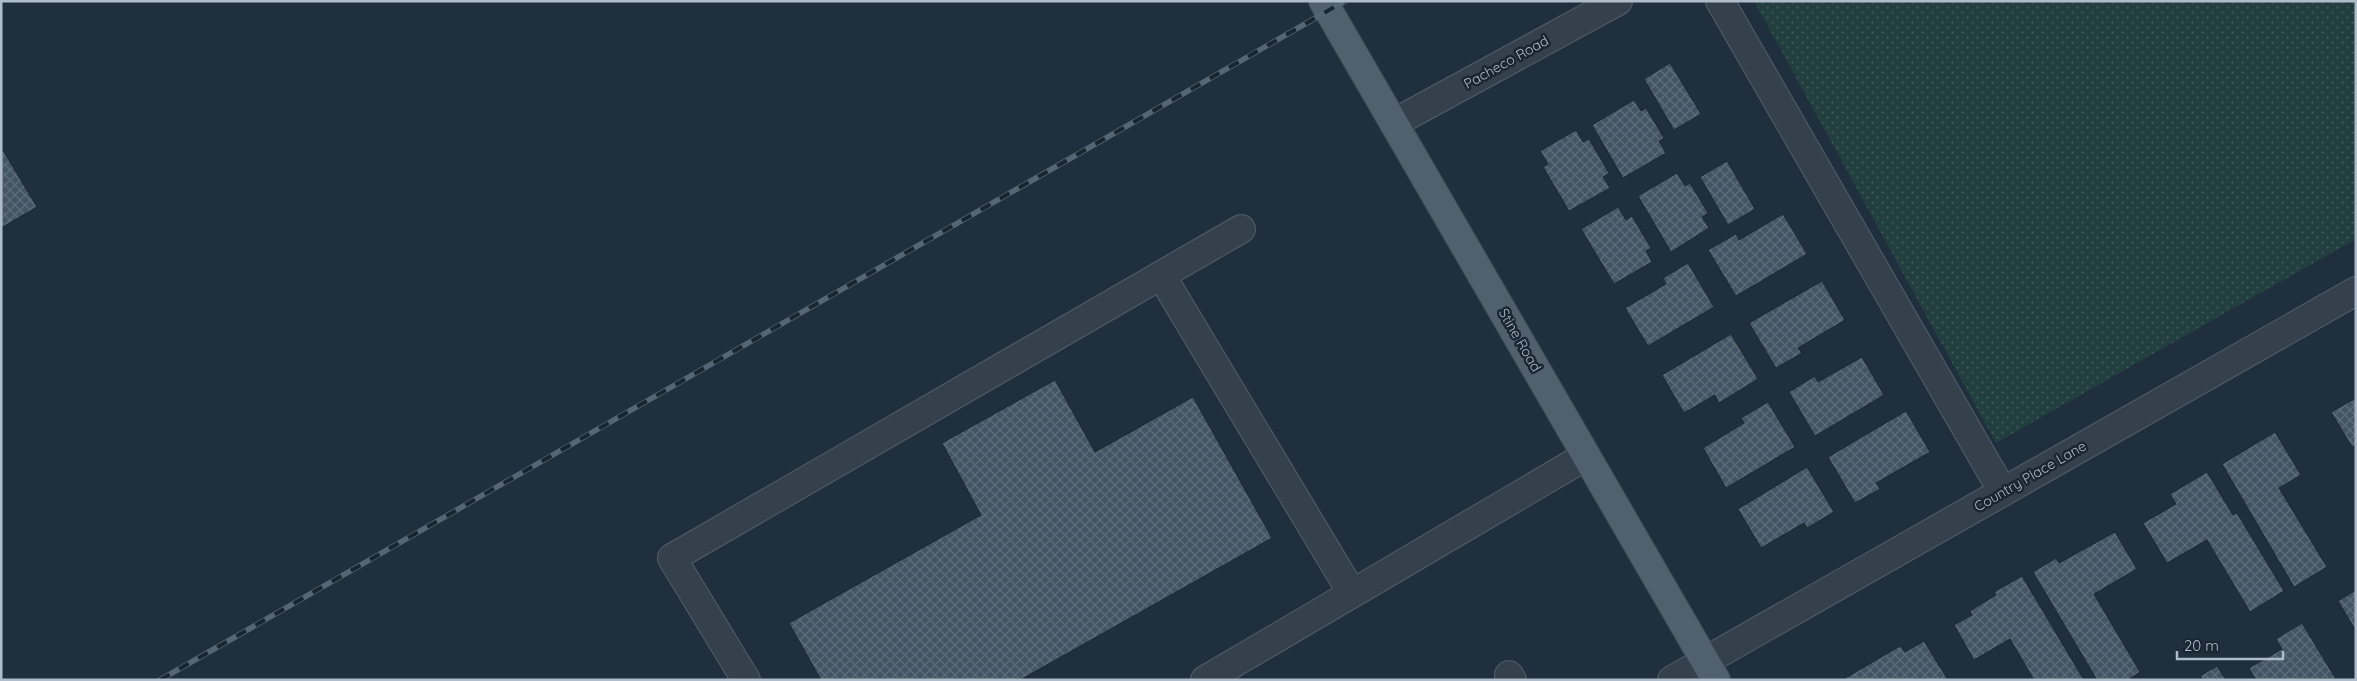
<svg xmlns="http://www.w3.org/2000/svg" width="2357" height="681" font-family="Quicksand,sans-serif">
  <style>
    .grass { fill: url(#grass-dots) }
    .building { fill: url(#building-cross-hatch); stroke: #1b2833 }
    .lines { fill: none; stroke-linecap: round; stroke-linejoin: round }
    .minor-casing { stroke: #525f6a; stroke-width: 30 }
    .major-casing { stroke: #3d4a56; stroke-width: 30 }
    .minor { stroke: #34414d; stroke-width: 28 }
    .major { stroke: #51606d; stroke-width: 28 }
    .rail-casing { stroke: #556574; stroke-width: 5.5 }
    .rail { stroke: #192631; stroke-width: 4; stroke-dasharray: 11; stroke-linecap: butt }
    .labels { text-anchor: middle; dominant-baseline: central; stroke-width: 5; stroke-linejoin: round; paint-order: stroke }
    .street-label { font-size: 14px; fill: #afbcc9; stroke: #192631 }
  </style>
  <defs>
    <pattern id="grass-dots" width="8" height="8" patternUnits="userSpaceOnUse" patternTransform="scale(1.25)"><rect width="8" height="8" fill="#223e3e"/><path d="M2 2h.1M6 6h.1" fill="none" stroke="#405859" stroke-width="1.8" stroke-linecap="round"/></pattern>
    <pattern id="building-cross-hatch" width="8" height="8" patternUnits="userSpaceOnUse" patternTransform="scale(1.25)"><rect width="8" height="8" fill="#435564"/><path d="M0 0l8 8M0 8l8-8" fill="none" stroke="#5c6c79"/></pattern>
  </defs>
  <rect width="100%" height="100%" fill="#202f3d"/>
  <!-- grass -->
  <polygon class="grass" points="1754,1 2356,1 2356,239 1996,443"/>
  <!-- building -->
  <g class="building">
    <polygon points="1670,63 1701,114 1674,130 1644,79"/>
    <polygon points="1634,100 1641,111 1646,108 1664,138 1659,141 1666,153 1623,178 1592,125"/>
    <polygon points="1576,130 1583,142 1589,139 1609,173 1603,177 1610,188 1569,211 1543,167 1548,164 1540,151"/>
    <polygon points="1,147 37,207 1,228"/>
    <polygon points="1727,161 1755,209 1728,225 1700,177"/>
    <polygon points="1677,173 1685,186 1690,183 1708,213 1702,217 1709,228 1671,252 1638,196"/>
    <polygon points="1618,207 1626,220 1632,216 1651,248 1646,251 1652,262 1614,284 1581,229"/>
    <polygon points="1783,214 1807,254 1736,296 1708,250 1736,234 1739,240"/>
    <polygon points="1688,263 1714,307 1648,346 1625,308 1666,284 1663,278"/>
    <polygon points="1822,281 1845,320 1798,348 1802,353 1776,368 1749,323"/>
    <polygon points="1731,334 1758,379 1719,403 1715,395 1684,413 1662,375"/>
    <polygon points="1862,357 1884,395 1815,436 1789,392 1815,376 1818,382"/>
    <polygon points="1055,380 1095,452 1193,397 1272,538 1020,680 821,680 789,623 981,515 942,443"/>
    <polygon points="2356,398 2356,445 2352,447 2331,412"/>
    <polygon points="1768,402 1795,447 1726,488 1703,448 1744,423 1741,418"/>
    <polygon points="1906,411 1930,452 1876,483 1880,489 1855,503 1828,457"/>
    <polygon points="2275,432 2301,475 2279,488 2327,567 2294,587 2222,464"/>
    <polygon points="1807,467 1834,512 1807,528 1804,523 1761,548 1738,509"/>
    <polygon points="2207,472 2233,515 2237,513 2284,591 2250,612 2207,540 2167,563 2143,523 2176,504 2170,494"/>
    <polygon points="2115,532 2137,569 2094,594 2140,672 2128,680 2097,680 2033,572 2056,558 2059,563"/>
    <polygon points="2022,576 2084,680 2034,680 2010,639 1974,660 1954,625 1972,615 1970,611 1996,595 1994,592"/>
    <polygon points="2356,590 2356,631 2338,601"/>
    <polygon points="2302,623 2336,679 2256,680 2249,668 2282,649 2276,639"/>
    <polygon points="1924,641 1948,680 1842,680 1900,646 1905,652"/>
    <polygon points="2217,666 2226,680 2203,680 2200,676"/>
  </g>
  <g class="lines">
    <defs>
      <g id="minor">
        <polyline points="1720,1 2003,492"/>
        <polyline points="1394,123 1618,1"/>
        <polyline points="1161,275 1352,593"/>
        <polyline points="1509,675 1512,680"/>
        <polyline points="746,680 672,558 1241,229"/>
        <polyline points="1205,680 1586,456"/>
        <polyline points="1672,680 2356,291"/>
      </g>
      <polyline id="major" points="1323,1 1716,680"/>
    </defs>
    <!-- minor casing -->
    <use href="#minor" class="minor-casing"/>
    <!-- major casing -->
    <use href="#major" class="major-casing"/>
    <!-- minor -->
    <use href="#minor" class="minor"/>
    <!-- major -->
    <use href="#major" class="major"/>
    <defs>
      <polyline id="rail" points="160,680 1345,1"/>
    </defs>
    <!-- rail casing -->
    <use href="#rail" class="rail-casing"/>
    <!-- rail -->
    <use href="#rail" class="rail"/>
  </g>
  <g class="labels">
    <!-- street labels -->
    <g class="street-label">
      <text transform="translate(1506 62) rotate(-29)">Pacheco Road</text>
      <text transform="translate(1520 340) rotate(60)">Stine Road</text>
      <text transform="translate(2030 476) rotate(-30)">Country Place Lane</text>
    </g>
  </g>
  <!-- border -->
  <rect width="2357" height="681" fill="none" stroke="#afbcc9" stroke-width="5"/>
  <!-- scale -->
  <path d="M2177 651v8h106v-8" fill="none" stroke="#afbcc9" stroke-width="2.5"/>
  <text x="2184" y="651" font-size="15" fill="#afbcc9" stroke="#192631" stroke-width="4" paint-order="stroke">20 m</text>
</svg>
